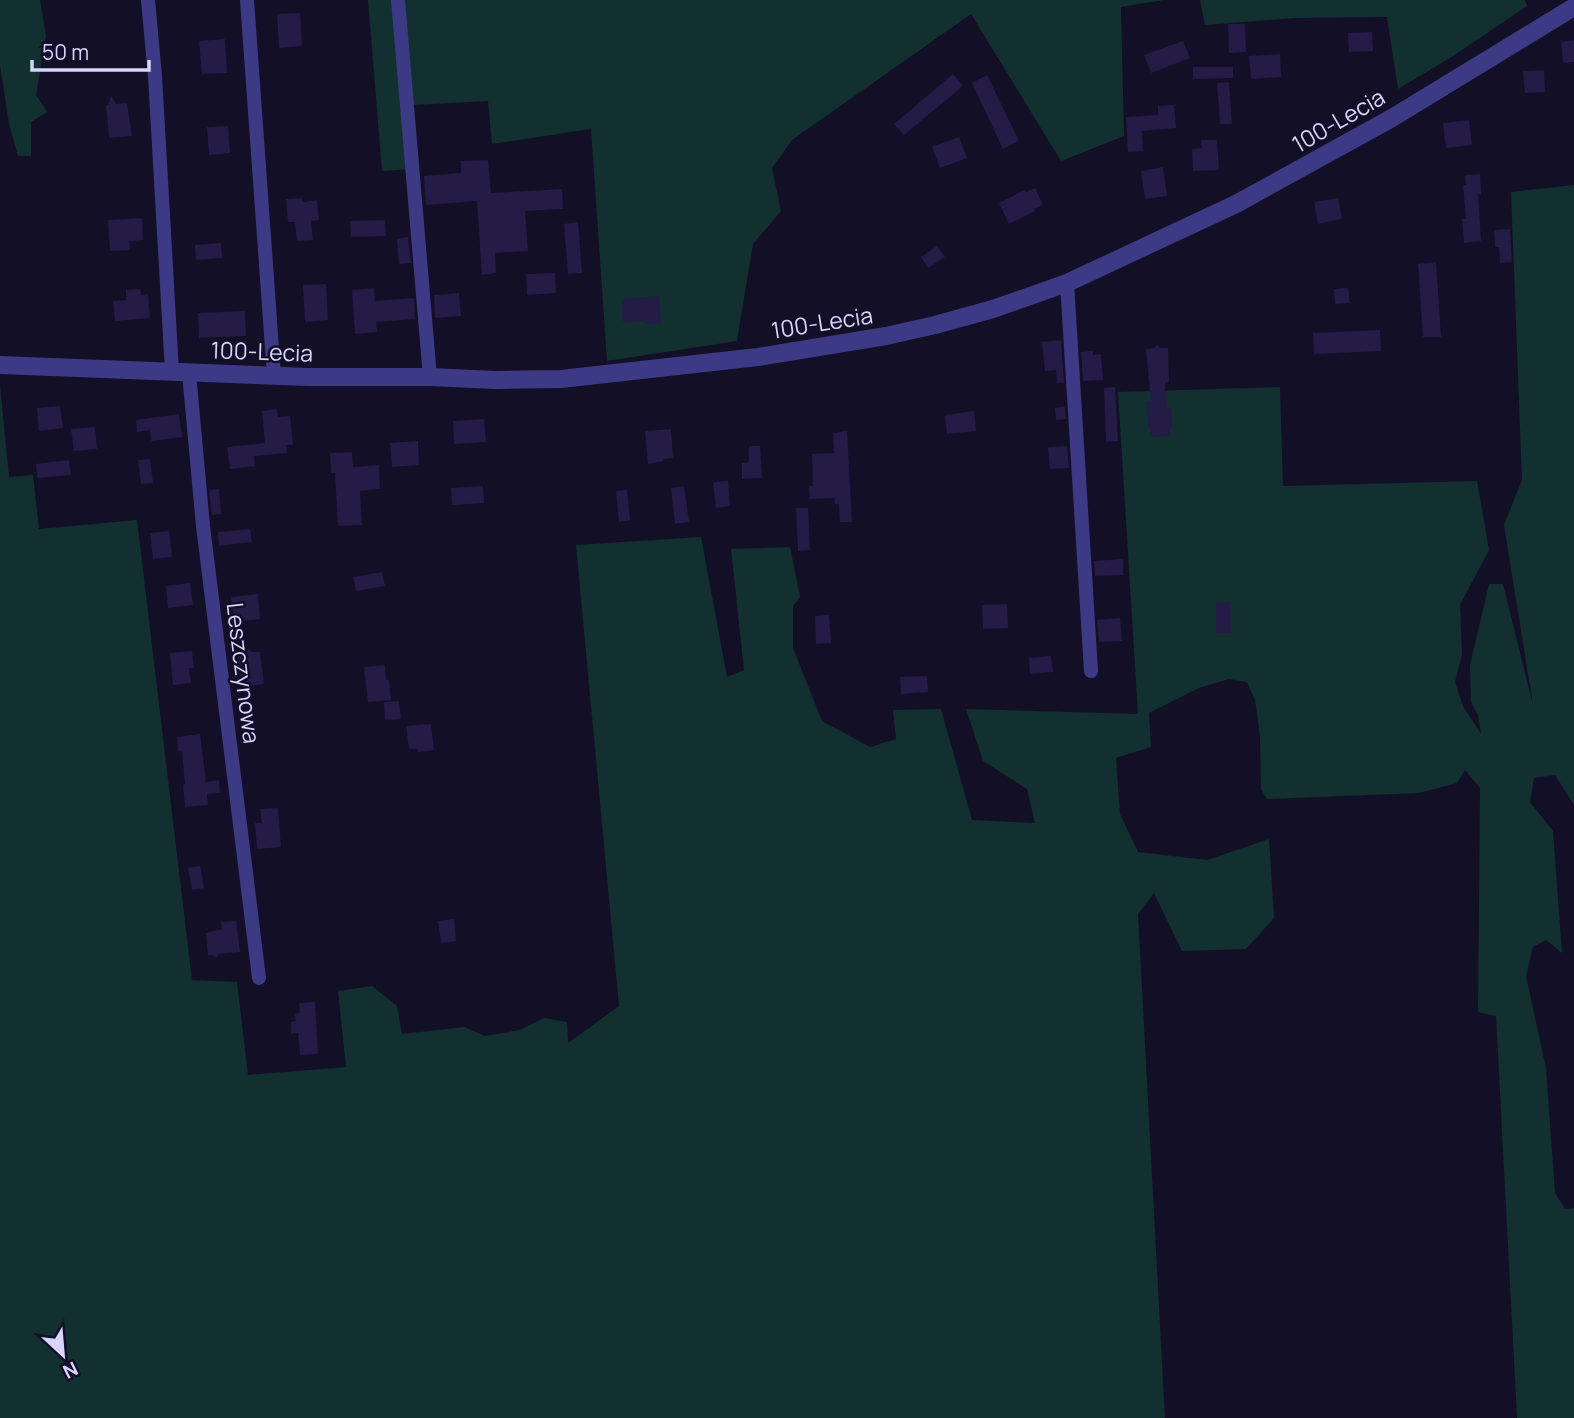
<svg xmlns="http://www.w3.org/2000/svg" width="1574" height="1418" font-family="Manrope,sans-serif">
  <style>
    .green { fill: #12302f }
    .building { fill: #241b47 }
    .lines { fill: none; stroke-linecap: round; stroke-linejoin: round }
    .minor { stroke: #3d3a85; stroke-width: 14 }
    .tertiary { stroke: #3d3a85; stroke-width: 18 }
    .labels { text-anchor: middle; dominant-baseline: central; stroke-width: 5; stroke-linejoin: round; paint-order: stroke }
    .street-label { font-size: 23px; fill: #d9d4ff; stroke: #130f26 }
  </style>
  <rect width="100%" height="100%" fill="#130f26"/>
  <!-- green -->
  <g class="green">
    <polygon points="0,0 40,0 46,36 36,95 47,112 31,122 31,156 18,156 9,124 0,65"/>
    <polygon points="368,0 1164,0 1121,7 1124,136 1061,161 971,14 792,140 772,168 781,211 753,244 737,341 607,361 591,129 492,144 488,101 414,105 415,169 382,171"/>
    <polygon points="1200,0 1525,0 1527,6 1450,58 1398,89 1387,17 1295,18 1205,25"/>
    <polygon points="1574,185 1574,805 1555,775 1534,778 1530,802 1553,831 1562,953 1546,940 1533,947 1526,976 1546,1068 1555,1193 1565,1209 1574,1208 1574,1418 1517,1418 1496,1016 1478,1012 1480,788 1465,770 1457,783 1419,793 1267,799 1261,789 1260,736 1255,700 1247,682 1229,679 1199,688 1149,713 1151,747 1116,758 1120,814 1138,852 1207,860 1269,839 1274,918 1246,949 1182,951 1154,893 1138,914 1165,1418 0,1418 0,385 9,477 33,475 39,529 137,520 192,980 237,982 248,1075 346,1067 338,991 372,986 397,1006 402,1034 464,1027 485,1036 520,1030 544,1018 567,1022 568,1043 619,1006 576,545 701,537 727,677 744,670 731,549 790,547 800,597 793,606 793,648 822,721 870,747 896,739 893,710 941,709 972,820 1035,823 1027,789 983,761 966,709 1138,714 1118,392 1280,387 1283,486 1477,481 1489,550 1460,605 1462,654 1455,682 1463,706 1481,734 1478,715 1471,702 1470,665 1489,584 1503,584 1533,705 1504,525 1522,480 1511,192"/>
  </g>
  <!-- building -->
  <g class="building">
    <polygon points="300,13 302,46 279,48 277,14"/>
    <polygon points="1228,24 1245,24 1246,52 1229,53"/>
    <polygon points="1372,32 1373,51 1349,52 1348,33"/>
    <polygon points="225,39 227,73 202,74 199,41"/>
    <polygon points="1574,40 1574,62 1563,63 1561,42"/>
    <polygon points="1183,41 1190,58 1151,73 1144,55"/>
    <polygon points="1280,54 1281,77 1251,79 1249,56"/>
    <polygon points="1193,67 1233,67 1233,78 1193,79"/>
    <polygon points="1544,70 1545,92 1525,93 1523,71"/>
    <polygon points="953,74 963,86 904,135 894,124"/>
    <polygon points="987,75 1019,141 1003,149 972,83"/>
    <polygon points="1229,82 1232,124 1220,124 1217,83"/>
    <polygon points="111,96 116,104 127,103 132,136 109,138 106,105 108,105"/>
    <polygon points="1174,105 1176,128 1142,131 1143,151 1128,152 1126,117 1158,115 1158,106"/>
    <polygon points="1469,120 1472,145 1446,148 1443,123"/>
    <polygon points="228,126 230,153 209,155 207,127"/>
    <polygon points="959,137 967,158 940,168 932,147"/>
    <polygon points="1201,140 1217,140 1219,170 1193,171 1192,149 1202,148"/>
    <polygon points="488,160 491,193 562,189 563,209 525,211 528,251 495,253 496,273 482,275 477,201 426,205 424,176 461,173 461,161"/>
    <polygon points="1163,167 1167,196 1145,199 1141,171"/>
    <polygon points="1480,174 1481,194 1478,194 1481,241 1464,243 1462,219 1466,219 1463,185 1466,185 1465,175"/>
    <polygon points="1035,188 1043,205 1034,209 1035,211 1009,224 999,203 1025,190 1026,192"/>
    <polygon points="302,198 303,202 317,200 319,220 311,221 313,240 297,241 295,222 288,222 286,199"/>
    <polygon points="1338,198 1342,219 1318,224 1314,202"/>
    <polygon points="142,218 143,240 129,241 130,250 110,251 108,220"/>
    <polygon points="385,220 386,236 351,237 350,221"/>
    <polygon points="578,222 582,273 568,274 564,224"/>
    <polygon points="1510,229 1512,262 1500,263 1499,247 1495,247 1494,230"/>
    <polygon points="408,237 411,263 399,264 397,239"/>
    <polygon points="221,243 222,258 196,260 195,245"/>
    <polygon points="937,246 945,257 928,268 921,257"/>
    <polygon points="1436,262 1441,337 1423,337 1418,264"/>
    <polygon points="555,273 556,293 527,295 526,274"/>
    <polygon points="326,284 328,320 305,322 303,285"/>
    <polygon points="374,288 375,301 414,298 415,319 376,322 377,332 355,334 352,290"/>
    <polygon points="1348,288 1350,303 1335,304 1334,289"/>
    <polygon points="140,289 141,295 148,294 150,318 115,321 113,301 126,300 126,290"/>
    <polygon points="459,293 461,316 435,318 434,295"/>
    <polygon points="659,296 661,323 645,324 644,321 623,322 622,299"/>
    <polygon points="245,311 246,336 199,338 198,313"/>
    <polygon points="1380,330 1381,351 1314,354 1313,333"/>
    <polygon points="1061,340 1064,383 1057,383 1056,370 1045,371 1042,342"/>
    <polygon points="1157,345 1161,348 1168,348 1169,382 1165,382 1166,408 1171,408 1172,427 1170,427 1170,436 1151,437 1150,428 1148,428 1147,401 1151,401 1146,349 1154,348"/>
    <polygon points="1093,351 1093,355 1101,354 1103,380 1083,381 1081,352"/>
    <polygon points="1115,387 1118,441 1106,442 1104,388"/>
    <polygon points="60,406 63,428 39,431 37,408"/>
    <polygon points="1065,406 1066,419 1056,420 1055,408"/>
    <polygon points="277,409 278,417 290,416 293,445 286,445 287,453 254,456 255,466 230,469 227,447 265,443 262,411"/>
    <polygon points="974,411 976,431 947,434 945,415"/>
    <polygon points="179,414 182,437 151,441 150,430 137,432 136,420"/>
    <polygon points="484,419 486,442 454,444 453,421"/>
    <polygon points="95,427 97,449 74,451 71,429"/>
    <polygon points="671,429 673,458 663,459 663,461 648,464 645,431"/>
    <polygon points="847,431 852,522 840,522 839,504 835,504 834,498 810,499 809,486 813,486 812,454 834,453 833,433"/>
    <polygon points="418,441 419,465 392,467 390,443"/>
    <polygon points="749,446 760,446 762,478 742,479 742,463 749,462"/>
    <polygon points="1067,446 1069,468 1050,469 1048,447"/>
    <polygon points="352,452 353,467 379,465 380,489 360,491 362,525 338,526 335,473 331,473 330,453"/>
    <polygon points="150,459 153,483 141,484 138,460"/>
    <polygon points="69,460 71,475 37,478 36,464"/>
    <polygon points="728,481 730,506 716,508 713,482"/>
    <polygon points="483,486 484,503 452,505 451,488"/>
    <polygon points="684,486 689,522 675,524 671,488"/>
    <polygon points="219,489 221,514 212,515 209,490"/>
    <polygon points="627,490 630,520 619,522 616,491"/>
    <polygon points="796,508 808,508 810,550 798,551"/>
    <polygon points="250,529 252,542 219,546 218,532"/>
    <polygon points="169,531 172,557 153,559 150,533"/>
    <polygon points="1123,559 1123,575 1095,576 1094,561"/>
    <polygon points="382,572 385,586 356,591 353,577"/>
    <polygon points="190,583 193,605 168,608 166,586"/>
    <polygon points="258,594 260,619 234,622 231,597"/>
    <rect x="1216" y="602" width="14" height="31"/>
    <polygon points="1007,604 1008,628 983,629 982,605"/>
    <polygon points="829,615 831,643 816,644 815,616"/>
    <polygon points="1120,618 1122,641 1099,642 1097,620"/>
    <polygon points="249,649 253,652 260,652 264,684 247,686 246,676 241,676 239,654 245,653"/>
    <polygon points="192,651 194,668 189,668 191,683 173,685 170,653"/>
    <polygon points="1051,656 1053,672 1030,674 1029,658"/>
    <polygon points="385,665 386,680 389,680 391,700 368,702 364,667"/>
    <polygon points="927,676 928,692 901,694 900,677"/>
    <polygon points="399,701 401,719 385,720 384,702"/>
    <polygon points="431,724 434,750 418,752 418,749 409,749 406,726"/>
    <polygon points="200,734 206,782 219,780 220,793 207,794 208,805 185,807 183,785 185,784 182,751 178,752 177,737"/>
    <polygon points="278,808 281,847 257,849 255,823 262,823 260,809"/>
    <polygon points="200,866 204,888 192,890 188,868"/>
    <polygon points="454,919 456,941 441,943 438,921"/>
    <polygon points="236,921 240,952 219,954 216,958 212,955 208,955 206,933 222,929 221,922"/>
    <polygon points="315,1002 318,1054 300,1055 298,1033 291,1034 291,1022 296,1021 295,1014 300,1013 299,1003"/>
  </g>
  <g class="lines">
    <!-- minor -->
    <g class="minor">
      <polyline points="148,0 155,76 172,372"/>
      <polyline points="247,0 274,376"/>
      <polyline points="398,0 430,377"/>
      <polyline points="1067,283 1091,671"/>
      <polyline points="189,373 203,526 259,978"/>
    </g>
    <!-- tertiary -->
    <polyline class="tertiary" points="0,365 308,377 430,377 495,380 561,379 758,357 886,336 935,325 993,309 1067,283 1236,204 1392,118 1574,7"/>
  </g>
  <g class="labels">
    <!-- street labels -->
    <g class="street-label">
      <text transform="translate(1338 120) rotate(-30)">100-Lecia</text>
      <text transform="translate(822 322) rotate(-9)">100-Lecia</text>
      <text transform="translate(262 351) rotate(2)">100-Lecia</text>
      <text transform="translate(244 673) rotate(83)">Leszczynowa</text>
    </g>
  </g>
  <!-- north arrow -->
  <g transform="translate(63 1355) rotate(154)" stroke="#130f26" stroke-width="5" paint-order="stroke">
  <path d="M0-5L12 26L0 18L-12 26Z" fill="#d9d4ff"/>
  <text y="-10" font-size="19" font-weight="bold" text-anchor="middle" fill="#d9d4ff">N</text>
  </g>
  <!-- scale -->
  <path d="M32 60v10h117v-10" fill="none" stroke="#d9d4ff" stroke-width="3.5"/>
  <text x="42" y="60" font-size="21" fill="#d9d4ff" stroke="#130f26" stroke-width="5" paint-order="stroke">50 m</text>
</svg>
